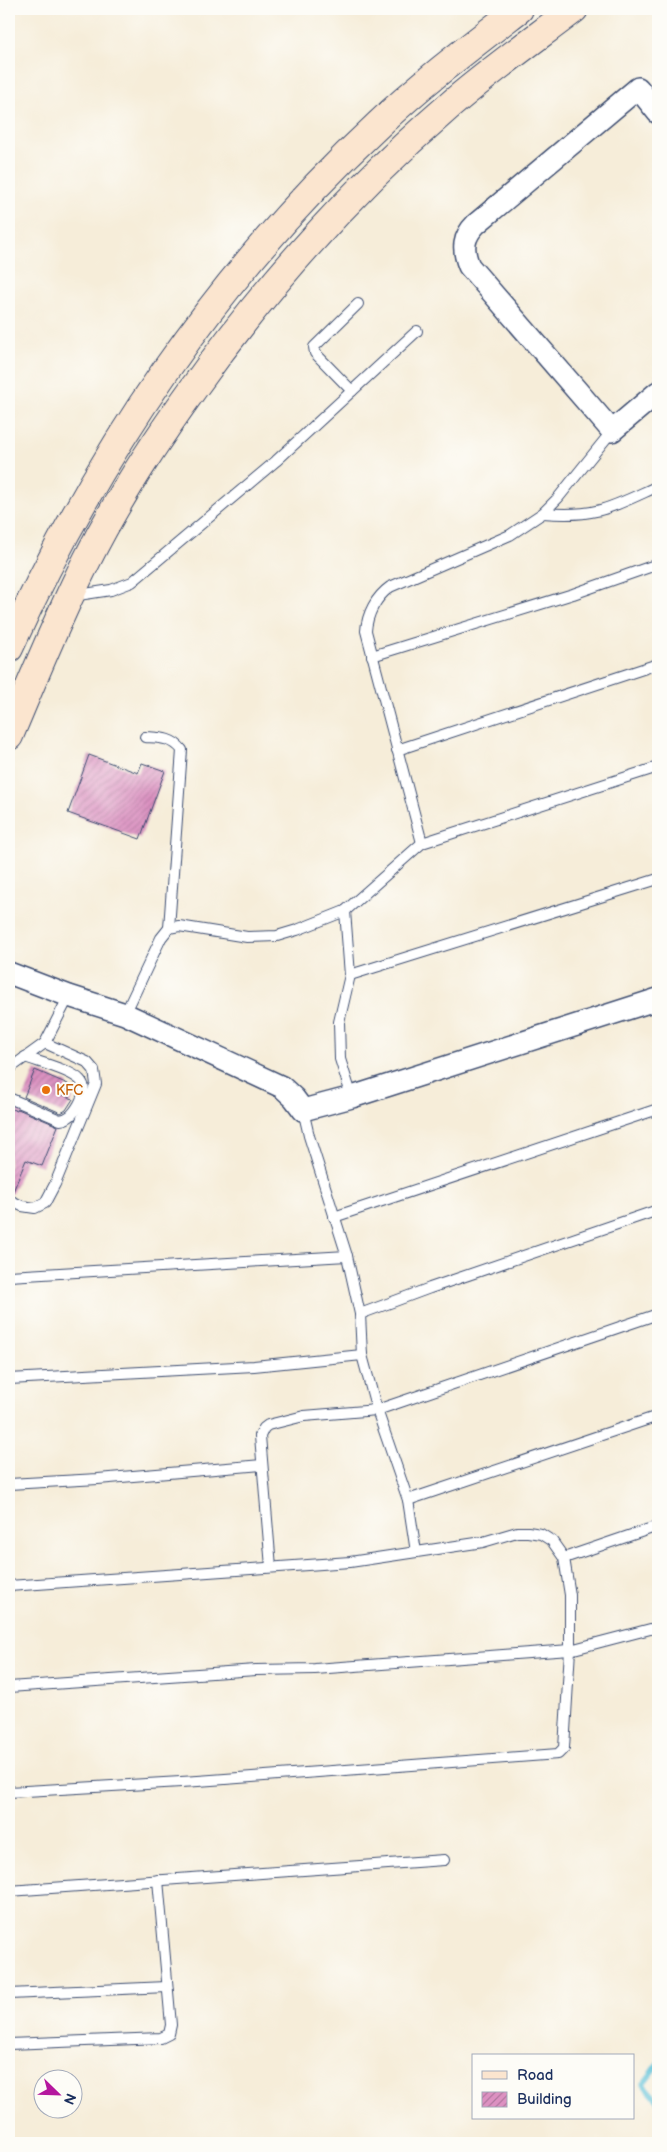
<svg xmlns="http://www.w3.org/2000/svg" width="667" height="2152" font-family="'Balsamiq Sans',sans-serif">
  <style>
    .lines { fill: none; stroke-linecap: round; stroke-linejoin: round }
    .stream { stroke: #59bfd7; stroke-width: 5 }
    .building { fill: url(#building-hatch) }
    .service-casing { stroke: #3c4c70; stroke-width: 12 }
    .minor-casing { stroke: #3c4c70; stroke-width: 24 }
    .secondary-casing { stroke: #3c4c70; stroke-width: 30 }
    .service { stroke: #fff; stroke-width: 10 }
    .minor { stroke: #fff; stroke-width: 21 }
    .secondary { stroke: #fbe5cf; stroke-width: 28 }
    .food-dot { fill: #e8710a; stroke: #fdfcf7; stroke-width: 2 }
    .labels { text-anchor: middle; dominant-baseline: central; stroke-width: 4; stroke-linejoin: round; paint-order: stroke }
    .food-label { font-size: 14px; fill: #c56008; stroke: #fdfcf7; text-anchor: start }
  </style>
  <defs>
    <pattern id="building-hatch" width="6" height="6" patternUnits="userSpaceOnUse" patternTransform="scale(1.25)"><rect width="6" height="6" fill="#dc91c1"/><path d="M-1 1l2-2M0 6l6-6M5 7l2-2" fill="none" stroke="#b277a0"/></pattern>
  </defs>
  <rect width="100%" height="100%" fill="#fdfcf7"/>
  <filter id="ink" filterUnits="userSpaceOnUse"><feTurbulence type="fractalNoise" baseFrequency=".02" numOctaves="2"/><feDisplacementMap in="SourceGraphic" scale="10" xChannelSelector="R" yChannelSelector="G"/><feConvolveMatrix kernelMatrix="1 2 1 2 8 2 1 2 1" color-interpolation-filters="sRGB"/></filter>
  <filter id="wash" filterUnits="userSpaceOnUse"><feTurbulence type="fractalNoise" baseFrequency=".0096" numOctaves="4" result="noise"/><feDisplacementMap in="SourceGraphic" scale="20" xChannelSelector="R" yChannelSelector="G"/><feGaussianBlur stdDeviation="1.12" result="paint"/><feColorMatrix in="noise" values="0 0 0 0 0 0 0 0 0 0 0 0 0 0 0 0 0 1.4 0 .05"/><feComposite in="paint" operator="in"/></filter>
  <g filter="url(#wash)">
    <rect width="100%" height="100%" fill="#f6edd9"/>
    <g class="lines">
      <!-- stream -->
      <polyline class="stream" points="658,2064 643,2084 658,2101"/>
    </g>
    <g id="blocks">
      <!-- building -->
      <g class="building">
        <polygon points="89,755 138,773 142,763 165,771 140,839 68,813"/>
        <polygon points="35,1070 68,1084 63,1095 73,1099 66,1110 61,1113 24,1097"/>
        <polygon points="9,1108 17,1111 18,1109 58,1126 42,1166 26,1160 12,1194 9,1193"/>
      </g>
    </g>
  </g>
  <g filter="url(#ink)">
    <use href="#blocks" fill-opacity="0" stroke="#3c4c70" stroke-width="1"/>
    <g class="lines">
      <defs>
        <g id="service">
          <polyline points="352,391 315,353 314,347 358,304"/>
          <path d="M543,513C596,518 612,507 658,486"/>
          <polyline points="72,596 111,590 132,582 276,461 417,331"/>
          <polyline points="372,656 573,594 658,564"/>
          <path d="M145,737C159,738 172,737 182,750L169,928"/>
          <polyline points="397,750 658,664"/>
          <path d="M422,843L366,631C367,614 376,597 390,587L510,535L543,513L558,498L612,431"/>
          <polyline points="345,911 350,975 339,1022 340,1059 352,1097"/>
          <polyline points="350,975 658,879"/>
          <polyline points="125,1014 161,938 169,928 179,926 247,937 277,936 297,930 345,911 422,843 658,767"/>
          <polyline points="9,1069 45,1043 69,996"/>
          <path d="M9,1098L60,1120C69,1119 73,1114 78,1106C82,1099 87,1087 80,1080C71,1070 38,1062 25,1057"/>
          <polyline points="303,1110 309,1136 347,1256 360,1314 362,1355 377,1410 408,1500 416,1552"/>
          <polyline points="9,1200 22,1206 35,1208 45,1203 55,1184 96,1084 94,1070 87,1062 45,1043"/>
          <polyline points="334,1217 658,1109"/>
          <polyline points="9,1276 347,1256"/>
          <polyline points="360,1314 430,1288 658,1210"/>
          <polyline points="9,1379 254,1366 362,1355"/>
          <polyline points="9,1484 98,1479 262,1465"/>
          <polyline points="408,1500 658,1416"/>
          <polyline points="564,1558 658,1526"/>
          <polyline points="271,1567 260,1436 264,1428 268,1425 304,1416 377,1410 658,1314"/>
          <polyline points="9,1586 350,1562 483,1542 517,1532 528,1532 541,1534 552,1541 564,1558 570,1595 570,1650 564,1748 558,1754 198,1781 9,1792"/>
          <polyline points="9,1687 256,1670 315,1669 570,1650 658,1627"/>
          <polyline points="9,1891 444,1860"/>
          <polyline points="9,1994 167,1987"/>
          <polyline points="9,2044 161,2038 169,2034 171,2025 158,1880"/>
        </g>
        <g id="minor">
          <path d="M658,113L638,88L476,224C463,237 462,249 469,266L612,431L658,392"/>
          <polyline points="9,973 69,996 125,1014 282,1087 294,1098 303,1110 352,1097 658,999"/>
        </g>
        <g id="secondary">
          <path d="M9,648C97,452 220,272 378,125C422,83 471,46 519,9"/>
          <path d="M9,736C34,677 58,617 87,560C117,500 154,443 193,389C267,285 352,190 448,107C488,72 532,41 574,9"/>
        </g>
      </defs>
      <!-- service casing -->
      <use href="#service" class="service-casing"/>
      <!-- minor casing -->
      <use href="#minor" class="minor-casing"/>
      <!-- secondary casing -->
      <use href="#secondary" class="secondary-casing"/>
      <!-- service -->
      <use href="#service" class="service"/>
      <!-- minor -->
      <use href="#minor" class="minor"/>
      <!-- secondary -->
      <use href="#secondary" class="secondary"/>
    </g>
  </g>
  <!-- markers -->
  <circle class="food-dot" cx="46" cy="1090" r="5"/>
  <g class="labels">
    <!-- food labels -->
    <g class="food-label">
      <text x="56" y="1090">KFC</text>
    </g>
  </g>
  <!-- margin -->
  <rect width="667" height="2152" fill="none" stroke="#fdfcf7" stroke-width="30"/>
  <!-- legend -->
  <rect x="472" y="2054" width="162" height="65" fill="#fdfcf7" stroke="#a3aaba"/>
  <rect x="482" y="2071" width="25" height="8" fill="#fbe5cf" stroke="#a3aaba"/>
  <text x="517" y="2080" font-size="15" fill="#1b2f5e">Road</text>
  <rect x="482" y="2092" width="25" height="15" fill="url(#building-hatch)" stroke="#a3aaba"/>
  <text x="517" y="2104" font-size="15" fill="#1b2f5e">Building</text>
  <!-- north arrow -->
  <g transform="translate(58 2094) rotate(113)"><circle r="24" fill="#fdfcf7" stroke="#a3aaba"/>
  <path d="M0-4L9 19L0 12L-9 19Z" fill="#b5179e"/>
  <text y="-8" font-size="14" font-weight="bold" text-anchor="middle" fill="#1b2f5e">N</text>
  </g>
</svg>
